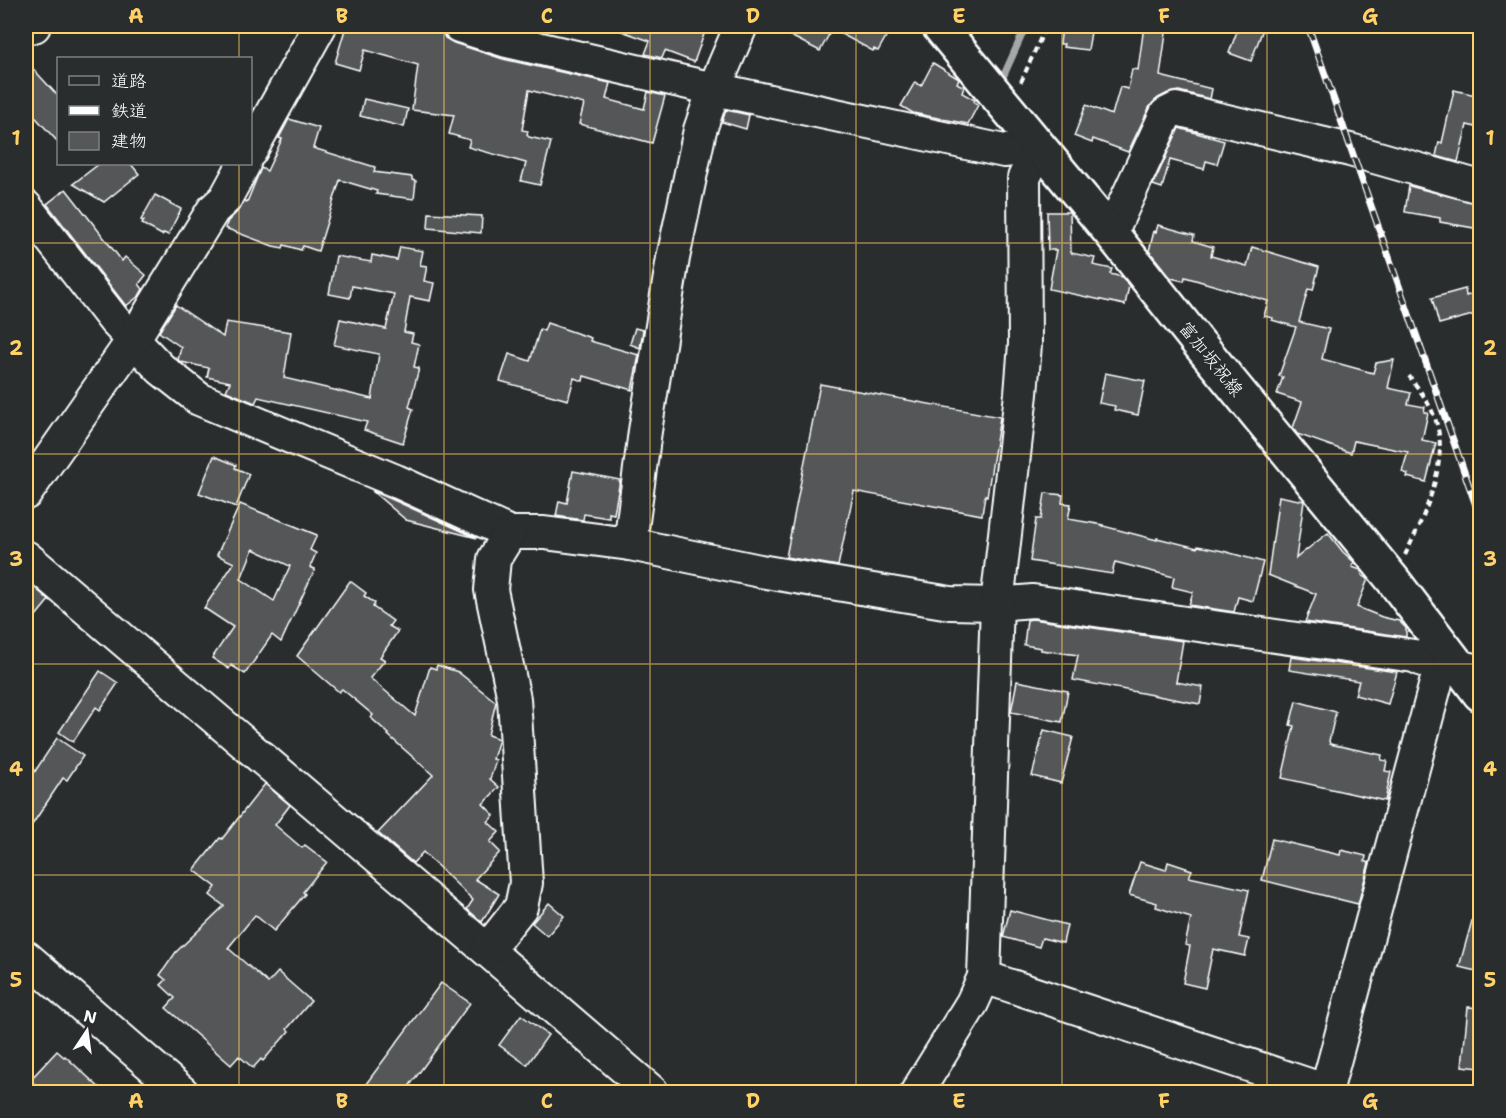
<svg xmlns="http://www.w3.org/2000/svg" width="1506" height="1118" font-family="'Shantell Sans','Klee One',sans-serif">
  <style>
    .lines { fill: none; stroke-linecap: round; stroke-linejoin: round }
    .stream { stroke: #a6a7a7; stroke-width: 7 }
    .building { fill: #555758; stroke: #fff; stroke-width: 1.5; fill-rule: evenodd }
    .minor-casing { stroke: #fff; stroke-width: 36 }
    .major-casing { stroke: #fff; stroke-width: 38 }
    .path { stroke: #fff; stroke-width: 4; stroke-dasharray: 6 4.5; stroke-linecap: butt }
    .minor { stroke: #2a2d2e; stroke-width: 32 }
    .major { stroke: #2a2d2e; stroke-width: 33 }
    .rail-casing { stroke: #fff; stroke-width: 7 }
    .rail { stroke: #2a2d2e; stroke-width: 4.5; stroke-dasharray: 14; stroke-linecap: butt }
    .grid { fill: none; stroke: #ffd166; stroke-width: 1.5; stroke-opacity: 0.55 }
    .labels { text-anchor: middle; dominant-baseline: central; stroke-width: 5; stroke-linejoin: round; paint-order: stroke }
    .street-label { font-size: 18px; fill: #fff; stroke: #2a2d2e }
    .neatline { fill: none; stroke: #ffd166; stroke-width: 2 }
    .grid-label { font-size: 20px; text-anchor: middle; font-weight: bold; fill: #ffd166 }
  </style>
  <rect width="100%" height="100%" fill="#2a2d2e"/>
  <filter id="ink" filterUnits="userSpaceOnUse"><feTurbulence type="fractalNoise" baseFrequency=".0167" numOctaves="2"/><feDisplacementMap in="SourceGraphic" scale="12" xChannelSelector="R" yChannelSelector="G"/><feConvolveMatrix kernelMatrix="1 2 1 2 8 2 1 2 1" color-interpolation-filters="sRGB"/></filter>
  <g filter="url(#ink)">
    <g class="lines">
      <!-- stream -->
      <polyline class="stream" points="1003,77 1026,26"/>
    </g>
    <!-- building -->
    <g class="building">
      <polygon points="346,26 423,26 441,29 445,38 454,43 503,59 610,83 606,99 644,109 648,92 665,96 652,143 579,124 584,104 529,90 522,130 528,131 527,135 529,137 551,142 540,185 521,181 526,163 468,147 470,140 449,134 454,115 412,110 418,65 365,50 359,70 335,63"/>
      <polygon points="613,26 707,26 694,62 665,51 662,58 645,54 650,41 613,28"/>
      <polygon points="771,26 892,26 878,51 874,49 873,51 832,29 820,51"/>
      <polygon points="1062,26 1092,26 1088,50 1063,47 1064,44 1060,44"/>
      <polygon points="1144,26 1167,26 1160,76 1212,89 1210,99 1179,91 1168,93 1158,98 1150,106 1128,152 1093,139 1092,143 1074,136 1086,105 1112,115 1120,87 1128,89 1132,69 1138,70"/>
      <polygon points="1239,26 1254,26 1263,29 1251,61 1229,53"/>
      <polygon points="26,61 58,96 58,142 26,107"/>
      <polygon points="933,63 959,79 957,83 964,87 962,93 975,100 974,102 978,105 968,124 913,113 901,106 915,82 921,86"/>
      <polygon points="1454,90 1480,96 1480,128 1467,125 1458,162 1436,156 1439,142 1442,143"/>
      <polygon points="364,99 408,109 404,127 360,116"/>
      <polygon points="726,110 749,115 746,129 722,122"/>
      <polygon points="289,119 319,128 313,148 375,167 374,172 412,177 412,180 416,181 414,199 376,194 377,191 340,180 318,251 303,246 301,250 284,245 283,248 273,246 225,228 228,221 237,212 244,201 247,202 261,168 267,171 282,139 279,138"/>
      <polygon points="1179,128 1224,141 1217,164 1206,161 1204,169 1170,160 1162,188 1153,185"/>
      <polygon points="99,164 131,164 139,174 104,202 73,184"/>
      <polygon points="1409,186 1480,204 1480,229 1440,222 1440,218 1405,212"/>
      <polygon points="66,189 122,261 125,257 146,275 139,284 143,289 139,296 126,306 47,204"/>
      <polygon points="155,195 181,209 168,235 164,233 162,235 142,224 144,221 141,220"/>
      <polygon points="1047,212 1070,212 1071,253 1095,258 1093,265 1112,269 1110,274 1122,277 1129,286 1125,305 1049,289 1056,250 1048,250"/>
      <polygon points="429,213 482,216 481,233 428,228"/>
      <polygon points="1158,225 1194,235 1193,241 1213,247 1211,256 1247,266 1252,247 1319,267 1313,290 1308,289 1299,322 1329,329 1322,359 1373,373 1376,363 1394,360 1388,388 1411,393 1408,404 1425,407 1424,412 1428,413 1422,440 1436,443 1426,482 1407,477 1408,474 1402,472 1408,452 1354,441 1351,453 1297,434 1293,428 1302,402 1277,394 1283,377 1279,376 1296,327 1272,320 1273,318 1264,316 1268,301 1185,277 1184,281 1171,278 1149,251 1154,231 1156,232"/>
      <polygon points="400,247 423,251 420,265 427,266 424,281 434,283 430,301 410,297 404,332 413,334 411,342 419,344 414,367 419,368 409,407 413,409 403,443 364,430 367,422 258,397 255,403 226,391 230,382 207,377 209,368 181,362 178,360 181,347 159,332 176,305 223,337 226,322 291,332 284,378 372,399 379,354 334,345 340,319 386,329 394,294 352,286 350,298 329,294 336,256 371,262 372,255 397,260"/>
      <polygon points="1465,289 1466,296 1475,293 1480,313 1439,324 1432,298"/>
      <polygon points="547,323 591,338 590,341 639,355 632,390 584,376 583,381 574,378 568,400 500,381 509,354 530,361 540,329 544,331"/>
      <polygon points="635,328 643,330 640,348 630,344"/>
      <polygon points="1105,373 1145,381 1138,415 1114,410 1115,406 1099,403"/>
      <polygon points="820,384 1000,417 987,496 985,495 982,515 854,491 838,566 786,557"/>
      <polygon points="214,456 236,465 235,468 249,474 236,507 199,493"/>
      <polygon points="573,471 620,480 614,514 609,513 609,518 584,514 583,520 556,516 559,501 567,503"/>
      <polygon points="372,491 389,498 477,538 406,520"/>
      <polygon points="1045,493 1063,495 1062,503 1071,504 1068,519 1103,525 1103,526 1157,540 1157,538 1197,548 1198,546 1223,551 1263,562 1253,601 1238,597 1234,612 1189,605 1193,592 1172,587 1174,577 1115,562 1112,574 1030,561 1036,519 1041,519"/>
      <polygon points="1279,496 1304,501 1296,558 1328,533 1343,552 1354,562 1352,567 1361,570 1362,575 1368,579 1357,607 1382,617 1399,621 1406,628 1406,637 1305,622 1316,594 1268,575"/>
      <path d="M240,504L317,535L310,550L316,553L310,567L315,569L281,642L272,635L245,674L231,665L229,669L212,658L233,627L204,608L234,563L217,555ZM253,549L290,566L274,601L241,579Z"/>
      <polygon points="26,580 49,600 26,628"/>
      <polygon points="350,581 366,593 364,596 375,603 373,607 393,621 389,626 398,631 380,657 385,660 370,678 415,716 430,667 436,669 437,665 458,672 496,702 488,735 499,739 493,759 496,760 490,779 499,787 483,804 494,815 488,822 499,832 490,842 500,852 475,879 499,894 482,922 467,909 473,900 423,852 413,863 378,833 433,775 388,735 389,734 371,718 373,715 342,689 339,692 297,656"/>
      <polygon points="1032,619 1183,641 1176,682 1203,687 1200,704 1073,680 1078,655 1041,650 1041,648 1024,645 1027,620"/>
      <polygon points="1291,657 1397,672 1388,704 1355,695 1359,681 1289,670"/>
      <polygon points="100,671 118,683 100,710 96,707 73,742 59,732"/>
      <polygon points="1017,681 1068,691 1062,722 1011,712"/>
      <polygon points="1296,701 1336,712 1329,741 1330,744 1382,755 1381,760 1387,761 1385,771 1391,772 1385,801 1282,778 1294,726 1290,725"/>
      <polygon points="1044,730 1073,737 1061,783 1032,776"/>
      <polygon points="57,738 83,756 67,780 63,778 26,834 26,785"/>
      <polygon points="265,784 290,805 275,825 302,848 305,845 327,862 303,892 305,894 274,931 255,915 228,948 268,983 278,972 311,1001 287,1029 289,1031 263,1061 261,1059 253,1068 239,1056 231,1065 166,1008 175,998 161,985 166,980 160,975 176,952 224,906 210,895 216,887 194,870 220,838 222,839"/>
      <polygon points="1272,839 1340,855 1341,850 1366,856 1365,861 1369,863 1358,904 1262,880"/>
      <polygon points="1140,862 1166,870 1168,862 1192,870 1189,877 1249,890 1239,937 1249,939 1245,956 1213,949 1205,988 1183,983 1190,946 1185,945 1191,918 1156,907 1157,903 1129,895"/>
      <polygon points="549,903 564,916 547,936 532,923"/>
      <polygon points="1010,910 1067,925 1063,943 1042,938 1039,947 1003,937"/>
      <polygon points="1475,910 1480,911 1480,972 1459,967"/>
      <polygon points="441,983 470,1003 405,1092 360,1092"/>
      <polygon points="1468,1007 1480,1008 1480,1068 1462,1066"/>
      <polygon points="521,1015 548,1035 527,1065 499,1045"/>
      <polygon points="57,1051 64,1057 65,1056 104,1092 44,1092 30,1080"/>
    </g>
    <g class="lines">
      <defs>
        <g id="minor">
          <polyline points="459,26 507,41 714,89 1004,151 1039,147"/>
          <polyline points="26,28 34,26"/>
          <polyline points="250,152 320,26"/>
          <polyline points="26,207 114,320 161,369 199,399 396,481 510,533 544,533 630,544 760,571 950,603 997,604 1033,601 1414,656 1440,668 1462,667 1480,671"/>
          <polyline points="1111,233 1166,114 1176,109 1350,150 1480,187"/>
          <polyline points="26,493 133,340 213,210 225,199 244,164"/>
          <polyline points="630,544 645,431 673,258 700,130 714,89 741,26"/>
          <polyline points="26,557 487,950 652,1092"/>
          <polyline points="487,950 521,907 526,883 514,699 491,590 494,559 510,533"/>
          <polyline points="26,957 182,1092"/>
          <polyline points="984,977 1327,1091"/>
          <polyline points="917,1092 972,1003 984,977 997,604 1021,394 1025,344 1024,178 1039,147"/>
          <polyline points="1326,1092 1440,668"/>
        </g>
        <polyline id="major" points="939,26 1111,233 1196,340 1393,580 1480,694"/>
      </defs>
      <!-- minor casing -->
      <use href="#minor" class="minor-casing"/>
      <!-- major casing -->
      <use href="#major" class="major-casing"/>
      <!-- path -->
      <g class="path">
        <polyline points="1021,82 1046,26"/>
        <path d="M1405,555C1422,521 1447,468 1438,429C1434,409 1422,393 1409,376"/>
      </g>
      <!-- minor -->
      <use href="#minor" class="minor"/>
      <!-- major -->
      <use href="#major" class="major"/>
      <defs>
        <polyline id="rail" points="1308,26 1480,517"/>
      </defs>
      <!-- rail casing -->
      <use href="#rail" class="rail-casing"/>
      <!-- rail -->
      <use href="#rail" class="rail"/>
    </g>
  </g>
  <!-- grid -->
  <path class="grid" d="M239,26V58M444,26V1092M650,26V1092M856,26V1092M1062,26V1092M1267,26V1092M239,164V1092M26,243H1480M26,454H1480M26,664H1480M26,875H1480"/>
  <g class="labels">
    <!-- street labels -->
    <g class="street-label">
      <text transform="translate(1211 359) rotate(51)">富加坂祝線</text>
    </g>
  </g>
  <!-- margin -->
  <rect width="1506" height="1118" fill="none" stroke="#2a2d2e" stroke-width="66"/>
  <!-- legend -->
  <rect x="57" y="57" width="195" height="108" fill="#2a2d2e" stroke="#7f8182" stroke-width="1.5"/>
  <rect x="69" y="76" width="30" height="9" fill="#2a2d2e" stroke="#7f8182" stroke-width="1.5"/>
  <text x="111" y="87" font-size="18" fill="#ffffff">道路</text>
  <rect x="69" y="106" width="30" height="9" fill="#ffffff" stroke="#7f8182" stroke-width="1.5"/>
  <text x="111" y="117" font-size="18" fill="#ffffff">鉄道</text>
  <rect x="69" y="132" width="30" height="18" fill="#555758" stroke="#7f8182" stroke-width="1.5"/>
  <text x="111" y="147" font-size="18" fill="#ffffff">建物</text>
  <!-- north arrow -->
  <g transform="translate(87 1031) rotate(13)" stroke="#2a2d2e" stroke-width="4.5" paint-order="stroke">
  <path d="M0-4.5L10 22L0 15L-10 22Z" fill="#ffffff"/>
  <text y="-9" font-size="16" font-weight="bold" text-anchor="middle" fill="#ffffff">N</text>
  </g>
  <rect x="33" y="33" width="1440" height="1052" class="neatline"/>
  <g class="grid-label">
    <text x="136" y="23">A</text>
    <text x="342" y="23">B</text>
    <text x="547" y="23">C</text>
    <text x="753" y="23">D</text>
    <text x="959" y="23">E</text>
    <text x="1164" y="23">F</text>
    <text x="1370" y="23">G</text>
    <text x="16" y="145">1</text>
    <text x="1490" y="145">1</text>
    <text x="16" y="355">2</text>
    <text x="1490" y="355">2</text>
    <text x="16" y="566">3</text>
    <text x="1490" y="566">3</text>
    <text x="16" y="776">4</text>
    <text x="1490" y="776">4</text>
    <text x="16" y="987">5</text>
    <text x="1490" y="987">5</text>
    <text x="136" y="1108">A</text>
    <text x="342" y="1108">B</text>
    <text x="547" y="1108">C</text>
    <text x="753" y="1108">D</text>
    <text x="959" y="1108">E</text>
    <text x="1164" y="1108">F</text>
    <text x="1370" y="1108">G</text>
  </g>
</svg>
